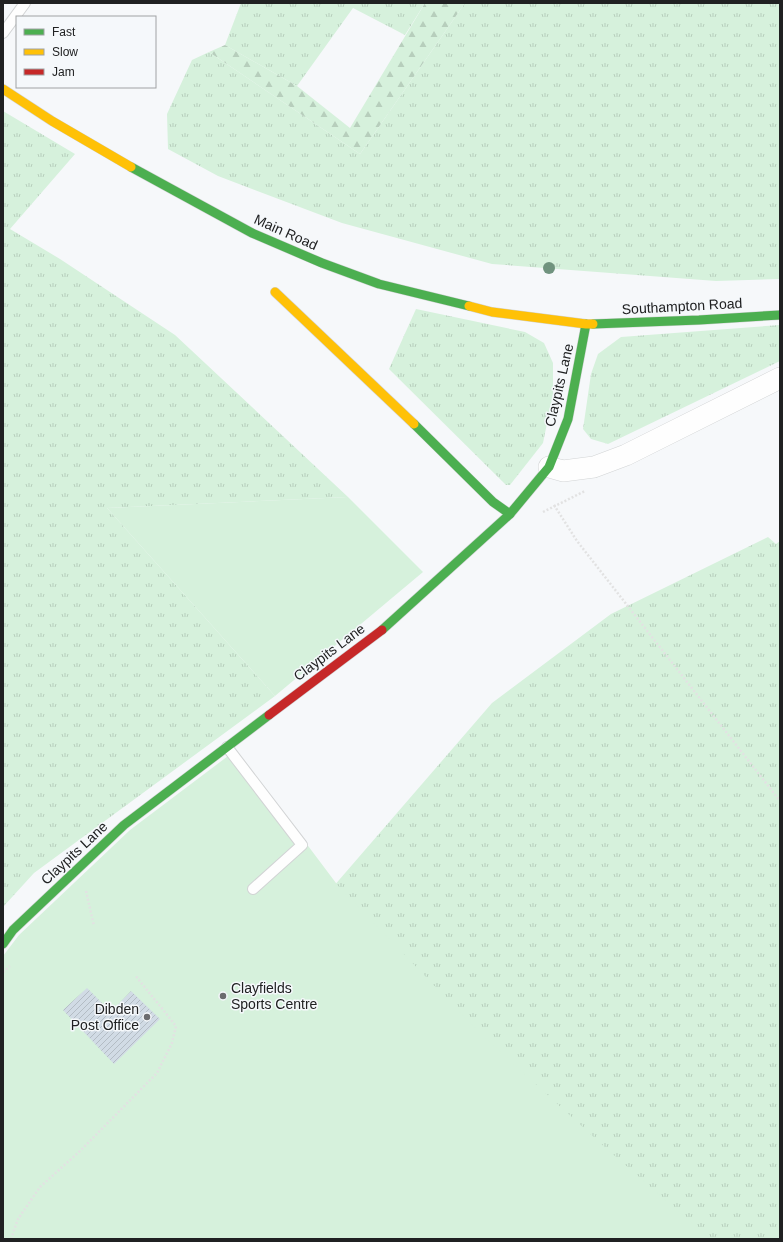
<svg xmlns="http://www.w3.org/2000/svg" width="783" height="1242" font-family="Helvetica,sans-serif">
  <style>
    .grass { fill: url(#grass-tufts) }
    .forest { fill: url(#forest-firs) }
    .green { fill: #d6f1dc }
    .building { fill: url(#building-hatch) }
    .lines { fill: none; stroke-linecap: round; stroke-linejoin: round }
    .lane-casing { stroke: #d2d4d5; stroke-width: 12 }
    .street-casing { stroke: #d2d4d5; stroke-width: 22 }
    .fast-casing { stroke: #d2d4d5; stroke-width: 10 }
    .slow-casing { stroke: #d2d4d5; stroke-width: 10 }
    .jam-casing { stroke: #d2d4d5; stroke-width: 10 }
    .path { stroke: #e2e2e2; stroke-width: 2.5; stroke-dasharray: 2 2; stroke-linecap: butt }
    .lane { stroke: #fefefe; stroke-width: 10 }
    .street { stroke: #fefefe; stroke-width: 21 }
    .fast { stroke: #4caf50; stroke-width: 9 }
    .slow { stroke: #ffc107; stroke-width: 9 }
    .jam { stroke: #c62828; stroke-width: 9 }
    .tree { fill: #70937e }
    .poi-dot { fill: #6b6c6e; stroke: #f5f8fb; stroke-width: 1.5 }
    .labels { text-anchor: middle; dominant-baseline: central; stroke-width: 3; stroke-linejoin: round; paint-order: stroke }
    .street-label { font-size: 14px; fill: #202122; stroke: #f5f8fb }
    .poi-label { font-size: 14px; fill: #202122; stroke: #f5f8fb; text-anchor: start }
  </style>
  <defs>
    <pattern id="grass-tufts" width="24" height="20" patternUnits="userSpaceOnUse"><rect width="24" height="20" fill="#d6f1dc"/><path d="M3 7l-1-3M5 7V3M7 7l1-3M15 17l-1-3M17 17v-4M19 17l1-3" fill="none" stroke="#b7cebc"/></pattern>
    <pattern id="forest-firs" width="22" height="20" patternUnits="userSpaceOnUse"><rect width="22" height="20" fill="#d6f1dc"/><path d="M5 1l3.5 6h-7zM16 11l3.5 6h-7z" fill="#b7cebc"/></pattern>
    <pattern id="building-hatch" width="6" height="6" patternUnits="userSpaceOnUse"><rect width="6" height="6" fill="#d1dbe5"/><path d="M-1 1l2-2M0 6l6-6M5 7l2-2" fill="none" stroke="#b3bcc4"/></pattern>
  </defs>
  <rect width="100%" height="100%" fill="#f6f8fa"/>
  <!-- grass -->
  <g class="grass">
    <polygon points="241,3 425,3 405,35 353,8 297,86 225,45"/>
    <polygon points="465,3 780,3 780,279 716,281 492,264 342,223 218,176 168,149 167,114 192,60 209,52 360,154"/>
    <polygon points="3,111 75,154 10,229 60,259 175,335 348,497 107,508 275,696 34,873 3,907"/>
    <polygon points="416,309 525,332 544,343 553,363 553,394 543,443 510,485 506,485 389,369"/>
    <polygon points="780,325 780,361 608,444 591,439 583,429 591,374 598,354 621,337"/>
    <polygon points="768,537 776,544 780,541 780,1239 544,1239 333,887 492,703 611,614"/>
  </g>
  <!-- forest -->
  <polygon class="forest" points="425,3 465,3 360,154 209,52 225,45 297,86 350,128"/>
  <!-- green -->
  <g class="green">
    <polygon points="348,497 423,572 275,696 107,508"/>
    <polygon points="236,750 339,887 482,1035 599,1142 710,1239 3,1239 3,956 19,935 130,830"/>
  </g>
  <!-- building -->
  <polygon class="building" points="87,988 111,1012 131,991 160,1019 114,1064 63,1010"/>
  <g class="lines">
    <defs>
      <g id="lane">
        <polyline points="3,33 25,3"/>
        <polyline points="227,747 302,845 253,889"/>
      </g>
      <polyline id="street" points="549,467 563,471 594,467 626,455 780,378"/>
      <g id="fast">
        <polyline points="131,167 252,233 322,263 379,284 469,306"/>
        <polyline points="593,324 699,320 780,315"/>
        <polyline points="414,424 493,502 510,514"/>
        <polyline points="382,630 510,514 549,467 568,419 586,324"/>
        <polyline points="3,944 13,930 124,825 269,715"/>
      </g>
      <g id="slow">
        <polyline points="3,89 52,121 131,167"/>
        <polyline points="275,292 414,424"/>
        <polyline points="469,306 492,312 586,324 593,324"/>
      </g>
      <polyline id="jam" points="269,715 382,630"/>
    </defs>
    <!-- lane casing -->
    <use href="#lane" class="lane-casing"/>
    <!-- street casing -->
    <use href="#street" class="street-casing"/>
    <!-- fast casing -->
    <use href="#fast" class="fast-casing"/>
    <!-- slow casing -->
    <use href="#slow" class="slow-casing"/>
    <!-- jam casing -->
    <use href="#jam" class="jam-casing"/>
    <!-- path -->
    <g class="path">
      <polyline points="554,505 577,541 780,801"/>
      <polyline points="543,512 585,491"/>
      <polyline points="86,891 94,926"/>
      <polyline points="3,972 10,966"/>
      <polyline points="11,1239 18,1219 40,1187 80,1151 157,1073 172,1043 176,1026 135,975"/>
    </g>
    <!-- lane -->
    <use href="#lane" class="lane"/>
    <!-- street -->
    <use href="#street" class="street"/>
    <!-- fast -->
    <use href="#fast" class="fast"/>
    <!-- slow -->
    <use href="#slow" class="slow"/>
    <!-- jam -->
    <use href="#jam" class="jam"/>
  </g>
  <!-- trees -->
  <circle class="tree" cx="549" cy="268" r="6"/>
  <!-- markers -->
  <g class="poi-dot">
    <circle cx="223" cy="996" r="4"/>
    <circle cx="147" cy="1017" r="4"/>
  </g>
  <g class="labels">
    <!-- street labels -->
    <g class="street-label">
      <text transform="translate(286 232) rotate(24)">Main Road</text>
      <text transform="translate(682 306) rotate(-3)">Southampton Road</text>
      <text transform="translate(559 385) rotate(-77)">Claypits Lane</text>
      <text transform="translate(329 652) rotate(-37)">Claypits Lane</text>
      <text transform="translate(74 853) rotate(-43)">Claypits Lane</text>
    </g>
    <!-- poi labels -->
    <g class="poi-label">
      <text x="231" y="988">Clayfields<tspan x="231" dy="16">Sports Centre</tspan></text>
      <text x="139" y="1009" text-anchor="end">Dibden<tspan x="139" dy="16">Post Office</tspan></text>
    </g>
  </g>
  <!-- border -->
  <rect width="783" height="1242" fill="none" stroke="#202122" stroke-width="8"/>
  <!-- legend -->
  <rect x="16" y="16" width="140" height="72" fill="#f5f8fb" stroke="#a0a2a4"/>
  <rect x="24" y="29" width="20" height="6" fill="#4caf50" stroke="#a0a2a4"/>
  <text x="52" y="36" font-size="12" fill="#202122">Fast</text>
  <rect x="24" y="49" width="20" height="6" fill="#ffc107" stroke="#a0a2a4"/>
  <text x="52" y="56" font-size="12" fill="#202122">Slow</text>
  <rect x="24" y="69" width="20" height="6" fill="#c62828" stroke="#a0a2a4"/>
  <text x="52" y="76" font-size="12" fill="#202122">Jam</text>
</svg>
